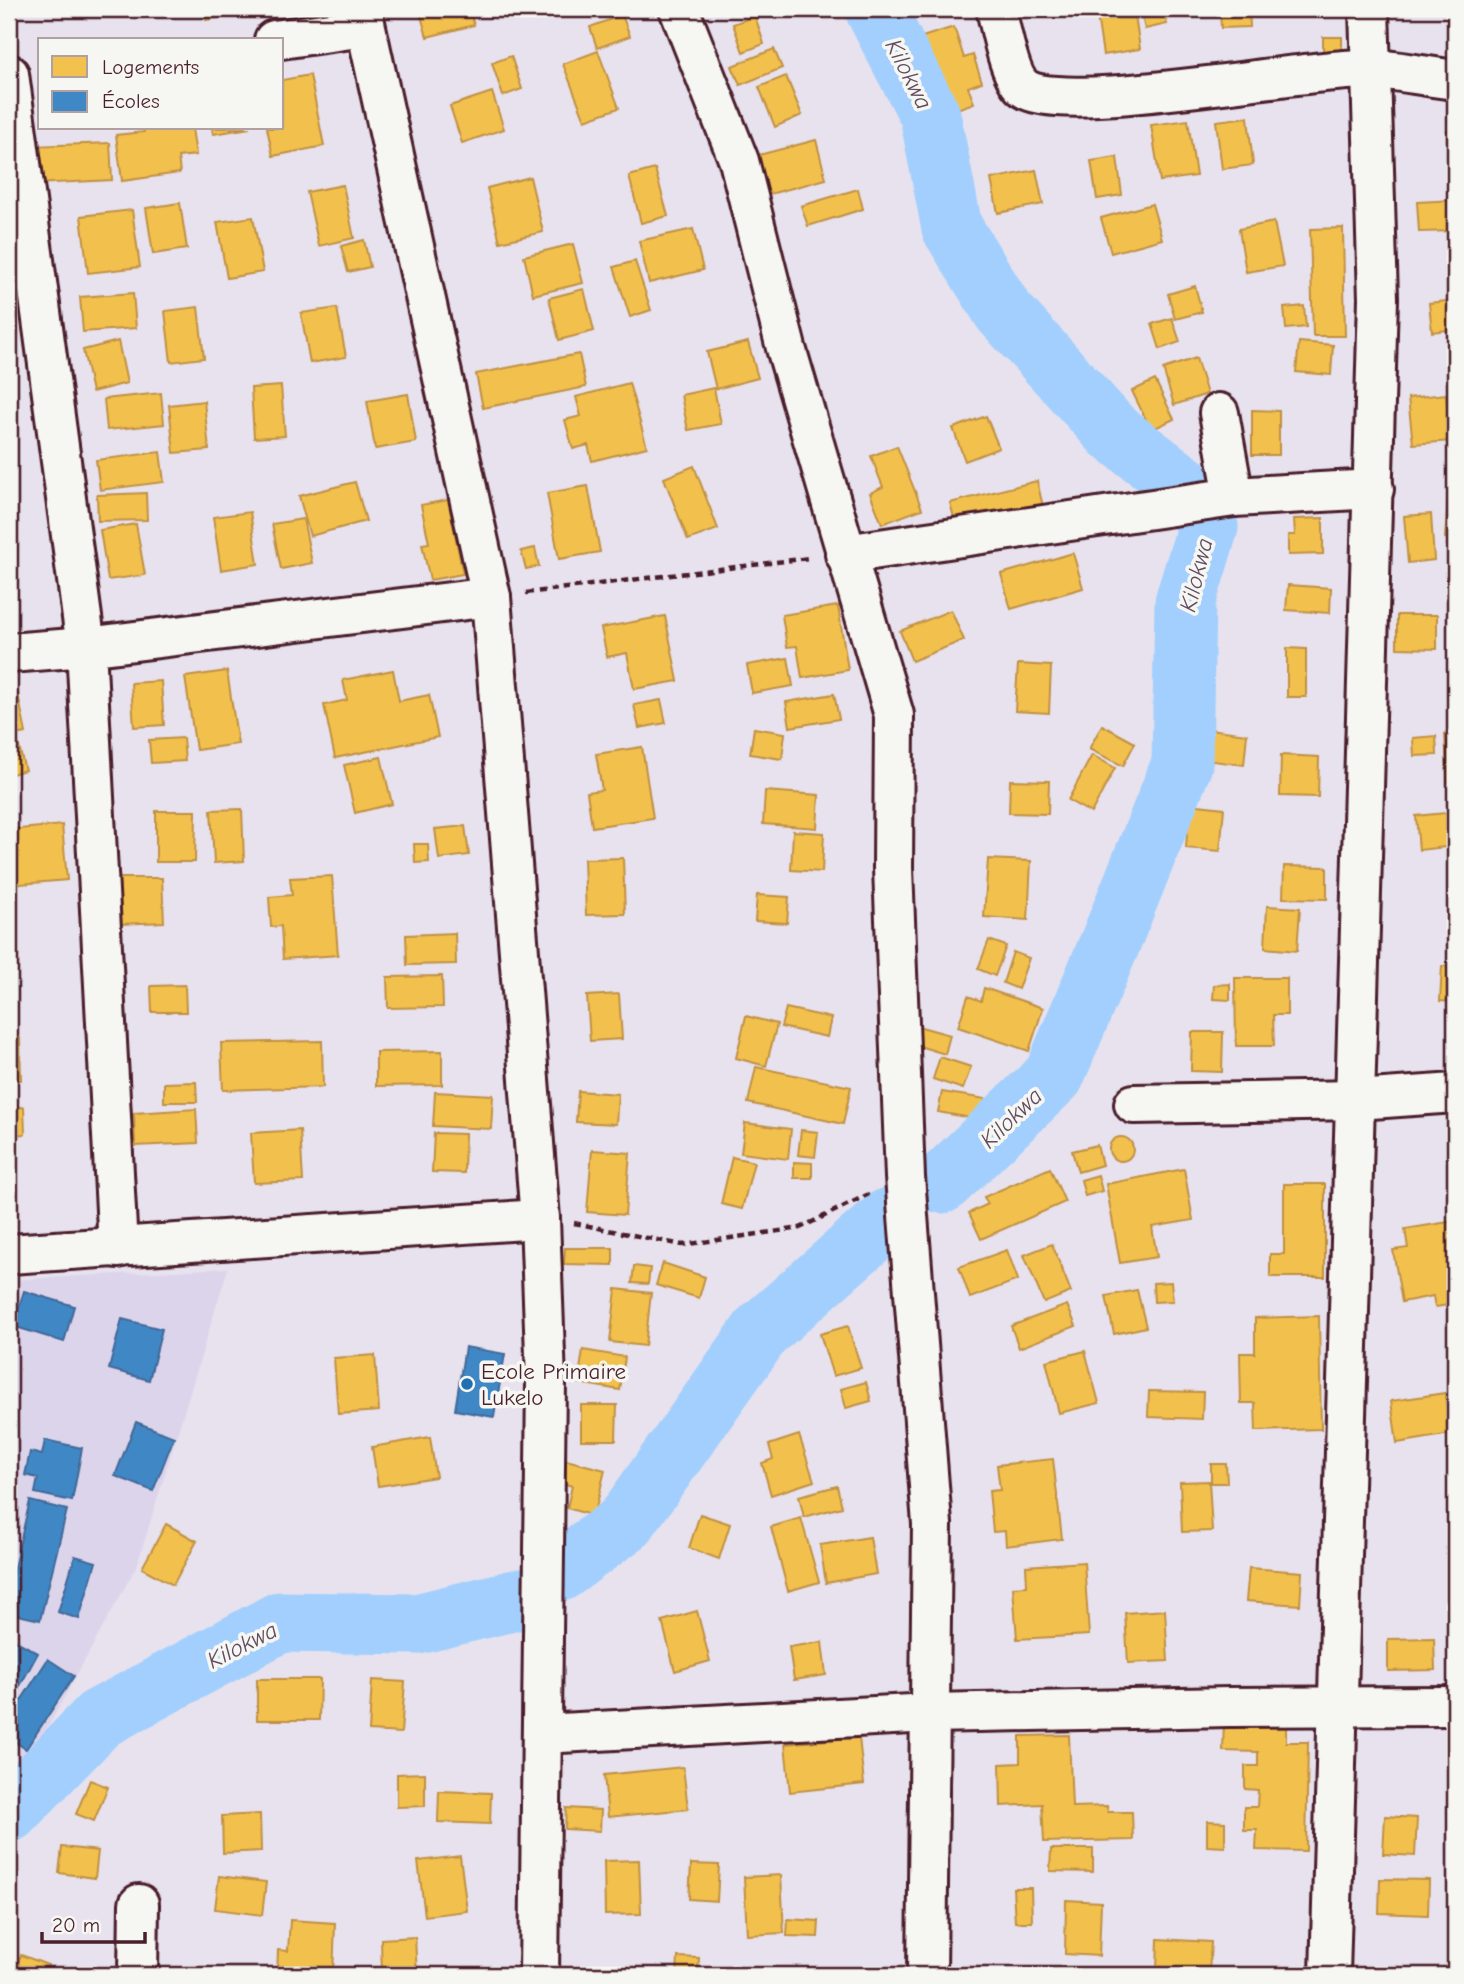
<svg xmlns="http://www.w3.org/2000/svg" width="1464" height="1984" font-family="'Comic Neue',sans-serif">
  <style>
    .built { fill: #dcd4eb }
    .homes { fill: #f2c14e; stroke: #c09044; stroke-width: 2 }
    .schools { fill: #3f88c5; stroke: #426897; stroke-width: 2 }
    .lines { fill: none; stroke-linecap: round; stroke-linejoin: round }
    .river { stroke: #a2cffd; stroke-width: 61 }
    .minor-casing { stroke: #4a1f2b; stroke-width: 44 }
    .path { stroke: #4a1f2b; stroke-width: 4.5; stroke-dasharray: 7 5; stroke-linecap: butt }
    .minor { stroke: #f6f6f2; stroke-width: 38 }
    .poi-dot { fill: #1f6fb2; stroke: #f6f6f2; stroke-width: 2.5 }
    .labels { text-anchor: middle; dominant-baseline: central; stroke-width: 7; stroke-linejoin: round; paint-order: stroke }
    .poi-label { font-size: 23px; fill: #4a1f2b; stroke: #f6f6f2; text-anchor: start }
    .water-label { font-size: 24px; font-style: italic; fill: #604b60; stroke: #f6f6f2 }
  </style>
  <rect width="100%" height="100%" fill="#e7e2ee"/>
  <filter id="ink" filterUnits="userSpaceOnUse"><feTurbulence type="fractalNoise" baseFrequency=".0143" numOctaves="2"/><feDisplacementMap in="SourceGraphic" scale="14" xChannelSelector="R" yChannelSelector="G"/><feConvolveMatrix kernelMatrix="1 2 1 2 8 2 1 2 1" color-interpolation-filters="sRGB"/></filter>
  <g filter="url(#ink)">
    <!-- built -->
    <polygon class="built" points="228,1268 137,1565 31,1758 9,1789 9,1280"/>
    <!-- homes -->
    <g class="homes">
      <polygon points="203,9 255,9 255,10 206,20"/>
      <polygon points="419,9 469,9 474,25 427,37"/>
      <polygon points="1096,9 1134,9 1140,49 1103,55"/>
      <polygon points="1140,9 1163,9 1167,24 1145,29"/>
      <polygon points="1220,9 1249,9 1250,27 1221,28"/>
      <polygon points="622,15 630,36 597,48 590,27"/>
      <polygon points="755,16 764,44 743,52 733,24"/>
      <polygon points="954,27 964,58 973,55 982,82 968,87 974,103 943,114 919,38"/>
      <rect x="1323" y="37" width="19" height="20"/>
      <polygon points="774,49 782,68 740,85 732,66"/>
      <polygon points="598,51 619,108 585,120 563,64"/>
      <polygon points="511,56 522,89 503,96 492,63"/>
      <polygon points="310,75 324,146 273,156 267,128 282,128 282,80"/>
      <polygon points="786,76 802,115 775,127 759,87"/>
      <polygon points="492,92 504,129 462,143 450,106"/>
      <polygon points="1449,104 1455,105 1455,122 1448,121"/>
      <polygon points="1248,117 1253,165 1222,169 1216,121"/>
      <polygon points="1188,120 1196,176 1160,181 1151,125"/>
      <polygon points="143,128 192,128 196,155 178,157 180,173 122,181 116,135 144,132"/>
      <polygon points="212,128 250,128 213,134"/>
      <polygon points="1447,130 1455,130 1455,179 1448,180"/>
      <polygon points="816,140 826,179 766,195 755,156"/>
      <polygon points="110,143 112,180 35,184 33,146"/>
      <polygon points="1117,157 1122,195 1097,199 1091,161"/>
      <polygon points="655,169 668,216 641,223 629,176"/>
      <polygon points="1036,170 1043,204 998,213 991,179"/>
      <polygon points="530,177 543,232 500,242 487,188"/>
      <polygon points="343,185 354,238 319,246 307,192"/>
      <polygon points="858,189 863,209 808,226 801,206"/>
      <polygon points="1455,200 1455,231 1419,232 1417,202"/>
      <polygon points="180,203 187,249 153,254 146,208"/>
      <polygon points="1152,204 1162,239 1111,253 1101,218"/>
      <polygon points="132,210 140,267 88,273 81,216"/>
      <polygon points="253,217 263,272 227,278 217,222"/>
      <polygon points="1274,222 1283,266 1246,272 1239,229"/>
      <polygon points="1343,228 1345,336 1313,336 1310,229"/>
      <polygon points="693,229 703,270 649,283 639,241"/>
      <polygon points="364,240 370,267 348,272 341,246"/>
      <polygon points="1455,242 1455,275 1447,244"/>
      <polygon points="573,244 583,283 533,295 524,256"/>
      <polygon points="635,261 651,310 630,317 614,267"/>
      <polygon points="1195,286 1202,312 1175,319 1168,294"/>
      <polygon points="584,289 594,331 559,340 549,298"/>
      <polygon points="133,293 136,328 83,332 80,297"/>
      <polygon points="9,300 12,340 9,340"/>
      <polygon points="1455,300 1455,329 1432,332 1429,303"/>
      <polygon points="1304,306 1306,327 1286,329 1284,308"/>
      <polygon points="198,307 204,358 171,362 165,311"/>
      <polygon points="337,308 346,357 310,363 301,313"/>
      <polygon points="1172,318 1180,342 1160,349 1152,324"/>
      <polygon points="118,341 127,383 92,392 83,350"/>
      <polygon points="748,342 758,378 716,389 707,352"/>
      <polygon points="1299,342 1333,345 1331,375 1296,372"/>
      <polygon points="579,354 586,387 483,408 476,374"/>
      <polygon points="1196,358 1207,394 1174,405 1163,369"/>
      <polygon points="1155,380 1174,419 1151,430 1132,391"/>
      <polygon points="629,383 647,447 592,461 588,445 573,449 565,420 581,416 576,397"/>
      <polygon points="281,386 285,436 254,438 251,388"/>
      <polygon points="714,388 721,424 688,430 681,395"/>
      <polygon points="161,393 164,424 107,430 104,399"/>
      <polygon points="408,394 416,442 375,449 367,401"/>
      <polygon points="1446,394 1451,441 1413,444 1408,398"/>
      <polygon points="204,401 209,450 174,453 169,405"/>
      <polygon points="1252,410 1279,411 1279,455 1252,455"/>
      <polygon points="986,416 999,448 965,461 953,428"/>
      <polygon points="1455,445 1455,466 1450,466 1448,446"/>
      <polygon points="897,446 922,509 882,524 870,493 883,487 871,456"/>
      <polygon points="160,452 164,482 100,490 96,460"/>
      <polygon points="694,466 718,529 688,540 664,478"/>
      <polygon points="1037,481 1044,511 958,532 950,503"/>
      <polygon points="355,482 366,521 310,536 299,496"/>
      <polygon points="588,486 600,552 559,559 547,493"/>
      <polygon points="146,493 147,520 98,521 97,495"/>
      <polygon points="1448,499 1455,500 1455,540 1445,538"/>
      <polygon points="448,500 463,574 430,580 422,544 429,543 421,505"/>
      <polygon points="250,512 258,564 221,570 213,517"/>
      <polygon points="1431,514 1434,560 1408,563 1404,516"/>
      <polygon points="1323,518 1323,554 1288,555 1288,535 1295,535 1294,519"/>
      <polygon points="303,519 312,563 281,569 272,524"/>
      <polygon points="136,524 145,575 108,580 100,530"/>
      <polygon points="535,548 539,566 526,569 521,551"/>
      <polygon points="1073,553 1083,588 1011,609 1001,574"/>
      <polygon points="1288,585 1331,588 1330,613 1286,610"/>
      <polygon points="838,606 848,670 802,678 797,646 787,647 782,615"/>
      <polygon points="951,610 964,640 912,661 900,631"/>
      <polygon points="1397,615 1437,615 1437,649 1397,648"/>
      <polygon points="665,616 678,681 634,689 627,653 607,657 601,628"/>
      <polygon points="1287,648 1306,649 1306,697 1287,697"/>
      <polygon points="788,658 793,686 752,693 747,665"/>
      <polygon points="1018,664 1051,666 1049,713 1015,711"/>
      <polygon points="393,670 399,701 429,695 438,737 335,758 324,705 347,700 343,680"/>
      <polygon points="227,671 238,744 196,750 185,677"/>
      <polygon points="161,681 164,725 134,727 131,683"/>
      <polygon points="18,694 26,733 9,736 9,696"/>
      <polygon points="834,694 839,719 790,727 786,702"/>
      <polygon points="661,700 666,723 639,728 634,705"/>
      <polygon points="1102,725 1135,743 1123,766 1089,749"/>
      <polygon points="754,728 785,733 782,759 750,754"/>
      <polygon points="1209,729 1247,734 1244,765 1205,760"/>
      <polygon points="1445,734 1455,734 1455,805 1454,782 1448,783"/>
      <polygon points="1436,736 1437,755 1414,756 1413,738"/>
      <polygon points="183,738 185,761 151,763 149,740"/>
      <polygon points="18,743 25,770 9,775 9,746"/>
      <polygon points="642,747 653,818 592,827 587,792 602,790 596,754"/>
      <polygon points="1092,755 1115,768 1091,813 1068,800"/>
      <polygon points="1281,755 1319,757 1318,797 1280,796"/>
      <polygon points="381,757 392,804 355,813 344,765"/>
      <polygon points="1010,780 1049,781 1048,814 1009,813"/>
      <polygon points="765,791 819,795 817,828 763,824"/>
      <polygon points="1189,804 1224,808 1220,851 1186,848"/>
      <polygon points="242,809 244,861 214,863 211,810"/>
      <polygon points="156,811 196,811 195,862 156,862"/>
      <polygon points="1455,812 1455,846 1419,850 1416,816"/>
      <polygon points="62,825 67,880 9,885 9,830"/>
      <polygon points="465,826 469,855 439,859 435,829"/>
      <polygon points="793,831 824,833 822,872 791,870"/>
      <polygon points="414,844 428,844 429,862 415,863"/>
      <polygon points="623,858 625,914 586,915 584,859"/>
      <polygon points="988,859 1031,861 1028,920 984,917"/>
      <polygon points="1284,866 1327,867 1327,899 1283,898"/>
      <polygon points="332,876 338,955 283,959 281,926 271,927 269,897 292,895 290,878"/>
      <polygon points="119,878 162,878 164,922 120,924"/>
      <polygon points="757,895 789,897 787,923 755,921"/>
      <polygon points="1267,906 1300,908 1297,951 1265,948"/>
      <polygon points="455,933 456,964 407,965 406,935"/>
      <polygon points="989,940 1006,946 995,976 978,969"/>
      <polygon points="1013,952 1029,958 1018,989 1003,983"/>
      <polygon points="1442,966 1455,967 1455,1002 1440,1001"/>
      <polygon points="442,976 443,1007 388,1008 387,977"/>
      <polygon points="1235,978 1287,978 1287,1015 1273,1015 1274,1046 1236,1046"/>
      <polygon points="1230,984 1230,1000 1213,999 1214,985"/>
      <polygon points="185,985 186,1012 152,1012 151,986"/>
      <polygon points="984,988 1043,1008 1029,1051 958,1027 968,996 981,1001"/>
      <polygon points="619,994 622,1039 590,1041 587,996"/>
      <polygon points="786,1008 831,1018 827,1037 781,1027"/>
      <polygon points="746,1016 777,1024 766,1066 736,1058"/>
      <polygon points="914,1025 950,1035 945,1054 909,1043"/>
      <polygon points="1192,1032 1223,1032 1222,1072 1191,1071"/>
      <polygon points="9,1038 20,1038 21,1080 9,1080"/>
      <polygon points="322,1041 323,1087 223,1090 221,1043"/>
      <polygon points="442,1051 442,1085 376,1086 376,1052"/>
      <polygon points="940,1057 971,1067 963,1089 933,1079"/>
      <polygon points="756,1067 851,1087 843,1124 748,1103"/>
      <polygon points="196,1082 197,1102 164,1102 164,1083"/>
      <polygon points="578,1091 618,1094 616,1124 576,1122"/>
      <polygon points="435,1092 493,1095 491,1129 433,1126"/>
      <polygon points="942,1092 986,1099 982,1120 938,1112"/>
      <polygon points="24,1107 25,1134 9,1135 9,1108"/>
      <polygon points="196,1109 198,1143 135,1146 134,1113"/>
      <polygon points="745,1123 791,1129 788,1159 741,1153"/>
      <polygon points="300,1130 303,1181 254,1183 251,1133"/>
      <polygon points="801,1130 818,1132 815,1157 798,1155"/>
      <polygon points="434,1133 465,1134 464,1173 432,1172"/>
      <circle cx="1121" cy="1149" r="12"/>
      <polygon points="1097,1145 1102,1165 1078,1172 1072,1151"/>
      <polygon points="592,1150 630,1153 625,1215 587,1212"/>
      <polygon points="732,1157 754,1162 742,1209 721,1204"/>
      <polygon points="794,1162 812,1163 812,1178 794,1178"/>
      <polygon points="1050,1168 1065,1202 981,1239 969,1213 988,1204 984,1197"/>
      <polygon points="1184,1169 1193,1220 1152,1227 1157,1257 1120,1263 1106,1184"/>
      <polygon points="1098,1175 1102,1191 1085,1196 1081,1180"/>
      <polygon points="1284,1184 1325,1184 1325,1277 1270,1277 1270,1254 1284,1254"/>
      <polygon points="9,1194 12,1194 14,1222 9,1222"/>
      <polygon points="1455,1221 1455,1304 1435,1307 1433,1296 1402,1302 1393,1250 1408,1248 1405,1229"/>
      <polygon points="1052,1244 1071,1292 1044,1303 1024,1255"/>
      <polygon points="565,1248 613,1248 613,1265 564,1264"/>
      <polygon points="1007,1250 1018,1280 970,1298 959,1267"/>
      <polygon points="663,1263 705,1277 699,1298 656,1285"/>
      <polygon points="634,1266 650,1268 648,1284 632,1283"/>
      <polygon points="1171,1282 1173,1301 1154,1302 1153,1283"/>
      <polygon points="616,1289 651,1293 645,1346 610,1342"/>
      <polygon points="1137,1290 1146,1327 1114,1334 1106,1296"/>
      <polygon points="1067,1305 1076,1326 1019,1348 1011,1326"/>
      <polygon points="1319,1316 1321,1429 1256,1431 1255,1403 1241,1403 1240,1353 1255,1353 1255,1318"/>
      <polygon points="848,1326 861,1368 833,1376 820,1334"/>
      <polygon points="583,1350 625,1357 620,1390 578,1383"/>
      <polygon points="1085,1351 1099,1403 1059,1413 1046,1361"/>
      <polygon points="375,1355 379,1411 338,1414 334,1358"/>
      <polygon points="866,1382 871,1401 846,1408 841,1389"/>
      <polygon points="1149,1391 1203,1392 1202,1419 1148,1417"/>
      <polygon points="1445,1393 1451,1434 1397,1443 1391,1401"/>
      <polygon points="581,1405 617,1405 616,1440 581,1440"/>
      <polygon points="799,1435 814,1481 771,1495 762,1463 773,1459 769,1445"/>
      <polygon points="430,1437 436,1477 378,1486 372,1447"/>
      <polygon points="1053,1459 1062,1539 1006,1546 1005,1531 993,1532 989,1491 1000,1490 997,1465"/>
      <polygon points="566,1460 605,1470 594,1516 567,1508 572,1486 560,1482"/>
      <polygon points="1211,1464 1226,1464 1227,1483 1211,1483"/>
      <polygon points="1209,1481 1212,1531 1182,1532 1180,1482"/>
      <polygon points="837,1486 842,1507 804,1517 799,1496"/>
      <polygon points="700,1514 730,1524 719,1559 689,1548"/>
      <polygon points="801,1518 819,1582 788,1591 771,1527"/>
      <polygon points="166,1524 197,1541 173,1585 142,1568"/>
      <polygon points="870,1537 876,1574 826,1583 820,1545"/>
      <polygon points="1084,1562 1089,1635 1017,1639 1013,1587 1027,1586 1026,1566"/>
      <polygon points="1249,1568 1302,1572 1300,1605 1246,1601"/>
      <polygon points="1165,1610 1168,1661 1128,1663 1125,1613"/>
      <polygon points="697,1611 710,1661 675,1671 662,1621"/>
      <polygon points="1434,1638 1435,1670 1388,1671 1388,1639"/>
      <polygon points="822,1642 826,1675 794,1680 789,1647"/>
      <polygon points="257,1679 320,1679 319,1720 257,1720"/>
      <polygon points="372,1680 405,1682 401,1733 369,1731"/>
      <polygon points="1224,1721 1286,1723 1286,1742 1308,1742 1306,1851 1256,1850 1257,1830 1244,1830 1244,1807 1257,1807 1258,1790 1245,1789 1245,1766 1258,1766 1258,1752 1223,1751"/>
      <polygon points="1069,1735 1072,1807 1107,1806 1108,1812 1132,1812 1133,1840 1044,1842 1042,1804 1001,1806 1000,1764 1020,1763 1020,1736"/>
      <polygon points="859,1737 864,1784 790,1792 785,1744"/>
      <polygon points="683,1767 688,1809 608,1817 604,1775"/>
      <polygon points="425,1773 425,1806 397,1807 397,1774"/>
      <polygon points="90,1780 108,1787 94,1821 76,1814"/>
      <polygon points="439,1791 491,1793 490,1824 438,1822"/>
      <polygon points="566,1808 601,1810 600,1831 565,1829"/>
      <polygon points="260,1814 261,1851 223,1853 222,1816"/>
      <polygon points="1385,1816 1417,1818 1415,1856 1383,1854"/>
      <polygon points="1207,1821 1225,1822 1225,1847 1207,1846"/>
      <polygon points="62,1847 98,1851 95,1878 59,1873"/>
      <polygon points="1051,1849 1093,1849 1093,1872 1050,1871"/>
      <polygon points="460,1856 467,1911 425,1916 418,1861"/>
      <polygon points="639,1860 641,1914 605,1915 604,1861"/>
      <polygon points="691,1864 719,1865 717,1901 689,1899"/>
      <polygon points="781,1875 784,1933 747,1935 744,1877"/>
      <polygon points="219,1876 266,1882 262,1915 215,1909"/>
      <polygon points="1380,1879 1429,1880 1428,1915 1379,1913"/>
      <polygon points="1013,1888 1031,1888 1032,1922 1015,1922"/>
      <polygon points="1066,1900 1101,1902 1099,1956 1065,1954"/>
      <polygon points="788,1919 819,1921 818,1937 787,1936"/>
      <polygon points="290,1920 335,1923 333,1975 277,1975 278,1950 288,1951"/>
      <polygon points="415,1937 417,1975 382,1975 381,1939"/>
      <polygon points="1158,1939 1211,1942 1209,1973 1157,1970"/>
      <polygon points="21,1955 48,1965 44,1975 13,1975"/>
      <polygon points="678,1957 699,1958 698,1975 677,1975"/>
      <polygon points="758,1972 811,1974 811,1975 758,1975"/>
    </g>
    <!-- schools -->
    <g class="schools">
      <polygon points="24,1291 74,1306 64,1342 13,1326"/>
      <polygon points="122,1319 162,1329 149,1380 109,1369"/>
      <polygon points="465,1347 505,1354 494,1417 455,1410"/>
      <polygon points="136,1422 174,1437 153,1491 115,1476"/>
      <polygon points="45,1440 82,1448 72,1501 35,1493 38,1478 25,1475 30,1452 42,1455"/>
      <polygon points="30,1501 67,1510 40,1620 9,1613 9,1588"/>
      <polygon points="75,1556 96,1562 79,1619 58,1612"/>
      <polygon points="9,1637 38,1653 9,1706"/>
      <polygon points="48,1659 74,1676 26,1749 9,1738 9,1719"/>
    </g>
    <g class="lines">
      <!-- river -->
      <g class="river">
        <polyline points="875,9 930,115 952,228 1003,311 1113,432 1183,485 1208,527 1185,602 1182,764 1112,938 1054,1076 942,1183"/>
        <polyline points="560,1571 625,1523 762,1330 889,1218"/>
        <polyline points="9,1812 99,1719 280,1622 417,1624 524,1598"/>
      </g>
      <defs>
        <g id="minor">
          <polyline points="362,9 491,597 540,1219 546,1382 539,1975"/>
          <polyline points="679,9 739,161 786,348 894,715 893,868 905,1177 932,1524 927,1975"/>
          <path d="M996,9C1001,28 1009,77 1024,88C1063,116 1307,67 1371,69C1399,70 1428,77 1455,80"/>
          <polyline points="274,40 365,27"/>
          <polyline points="9,74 86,647 118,1248"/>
          <polyline points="1219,413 1234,497 1374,489"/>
          <polyline points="845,554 1234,497"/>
          <polyline points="9,653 86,647 491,597"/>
          <polyline points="1134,1104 1357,1100 1455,1093"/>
          <polyline points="9,1254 540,1219"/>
          <polyline points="542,1734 930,1713 1229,1707 1455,1706"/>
          <polyline points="138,1975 139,1904"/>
          <polyline points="1330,1975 1378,298 1369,9"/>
        </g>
      </defs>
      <!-- minor casing -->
      <use href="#minor" class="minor-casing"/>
      <!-- path -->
      <g class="path">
        <polyline points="526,593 809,558"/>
        <polyline points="574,1223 682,1245 800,1228 869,1194"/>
      </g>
      <!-- minor -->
      <use href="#minor" class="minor"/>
    </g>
  </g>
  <!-- markers -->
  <circle class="poi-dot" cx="467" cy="1384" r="7"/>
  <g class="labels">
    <!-- poi labels -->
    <g class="poi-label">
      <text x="481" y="1371">Ecole Primaire<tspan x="481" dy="26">Lukelo</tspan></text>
    </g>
    <!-- water labels -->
    <g class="water-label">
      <text transform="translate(909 74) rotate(63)">Kilokwa</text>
      <text transform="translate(1196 575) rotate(-76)">Kilokwa</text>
      <text transform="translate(1011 1118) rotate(-44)">Kilokwa</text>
      <text transform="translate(242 1645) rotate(-27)">Kilokwa</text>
    </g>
  </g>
  <!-- margin -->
  <rect width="1464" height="1984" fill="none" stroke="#f6f6f2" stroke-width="35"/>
  <rect x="18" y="18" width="1429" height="1949" fill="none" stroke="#4a1f2b" stroke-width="2.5" filter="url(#ink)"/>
  <!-- legend -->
  <rect x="38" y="38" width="245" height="91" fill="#f6f6f2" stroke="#b1a0a2" stroke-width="2"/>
  <rect x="52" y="56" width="35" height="21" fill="#f2c14e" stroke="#b1a0a2" stroke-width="2"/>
  <text x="102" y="74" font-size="21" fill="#4a1f2b">Logements</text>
  <rect x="52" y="91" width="35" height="21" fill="#3f88c5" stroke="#b1a0a2" stroke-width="2"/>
  <text x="102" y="108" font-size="21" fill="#4a1f2b">Écoles</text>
  <!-- scale -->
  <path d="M42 1932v10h103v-10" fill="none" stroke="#4a1f2b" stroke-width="3.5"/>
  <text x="52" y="1932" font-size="21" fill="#4a1f2b" stroke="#f6f6f2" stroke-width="5" paint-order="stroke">20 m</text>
</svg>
